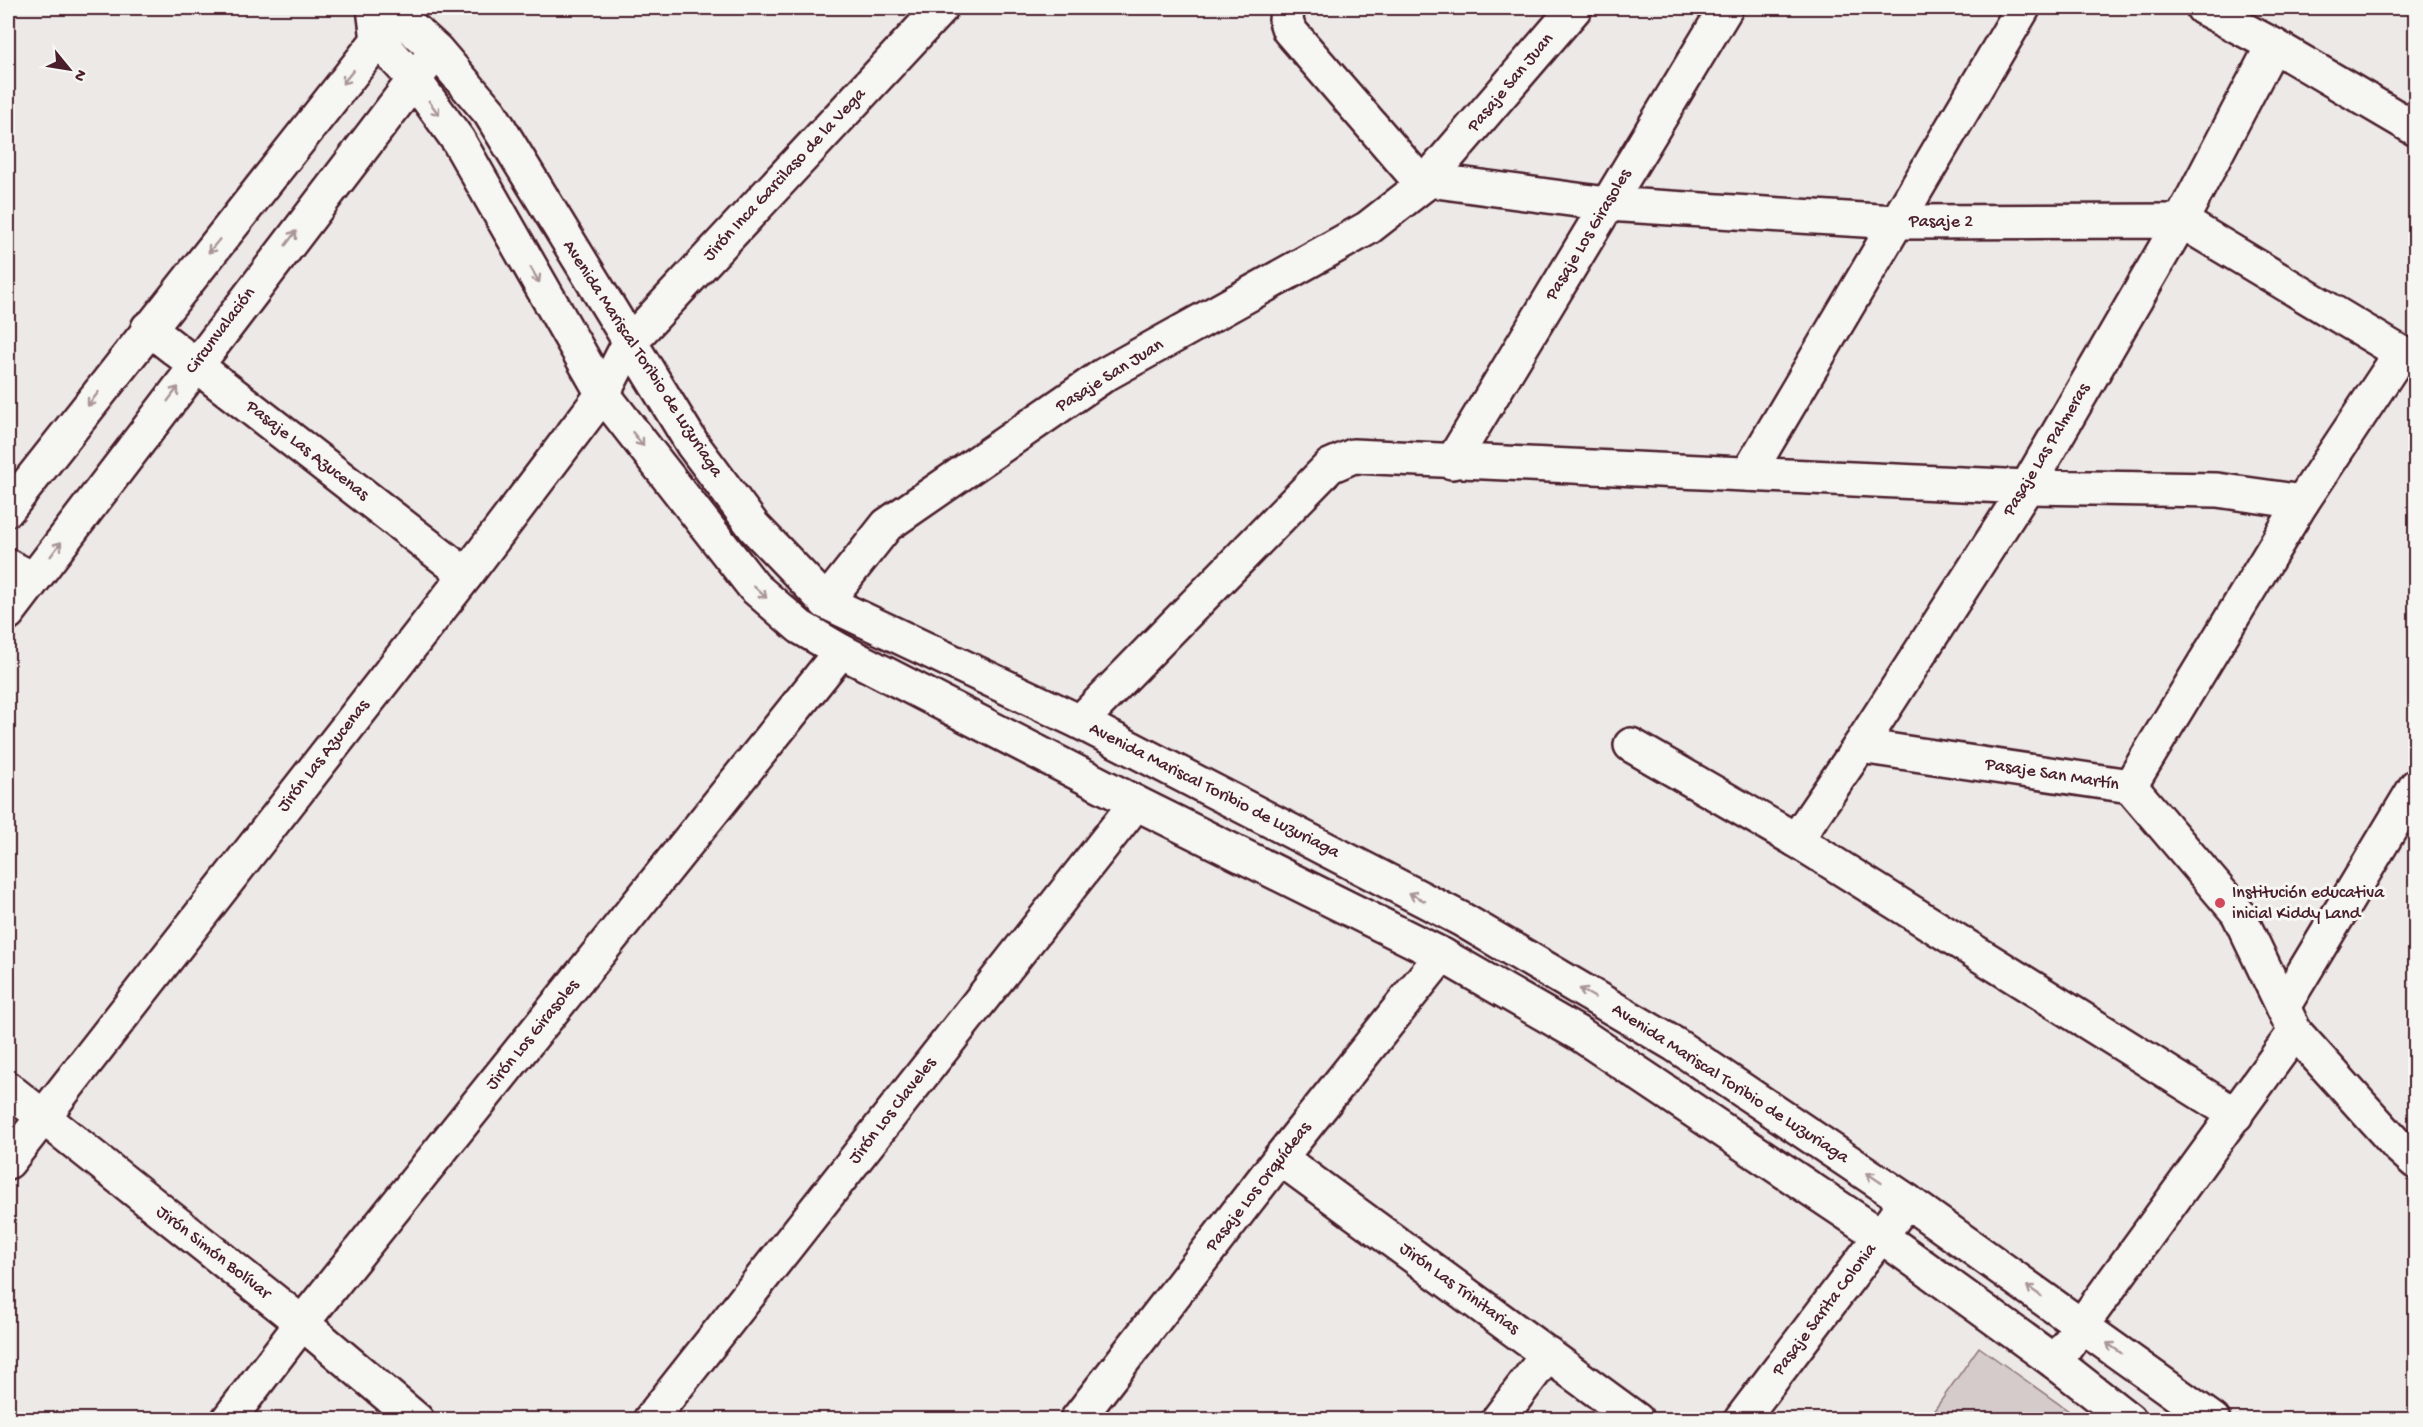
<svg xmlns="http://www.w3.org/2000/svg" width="2423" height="1427" font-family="'Gochi Hand',sans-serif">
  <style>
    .green { fill: #d4cbca; stroke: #8f757a; stroke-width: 1.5 }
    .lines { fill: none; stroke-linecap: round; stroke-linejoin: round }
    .minor-casing { stroke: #4a1f2b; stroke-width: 38 }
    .major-casing { stroke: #4a1f2b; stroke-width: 38 }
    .highway-casing { stroke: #4a1f2b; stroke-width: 38 }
    .minor { stroke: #f6f6f2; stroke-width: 33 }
    .major { stroke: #f6f6f2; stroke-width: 33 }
    .highway { stroke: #f6f6f2; stroke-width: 33 }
    .oneway { stroke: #a99598 }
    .poi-dot { fill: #d1495b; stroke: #f6f6f2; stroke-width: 2 }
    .labels { text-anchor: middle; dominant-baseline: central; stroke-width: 6; stroke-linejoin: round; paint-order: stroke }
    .street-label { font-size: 18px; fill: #4a1f2b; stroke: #f6f6f2 }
    .poi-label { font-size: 18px; fill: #4a1f2b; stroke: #f6f6f2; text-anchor: start }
  </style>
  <rect width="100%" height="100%" fill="#ece9e6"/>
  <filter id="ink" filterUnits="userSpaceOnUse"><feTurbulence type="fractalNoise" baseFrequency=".0167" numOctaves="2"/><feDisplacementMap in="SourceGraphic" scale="12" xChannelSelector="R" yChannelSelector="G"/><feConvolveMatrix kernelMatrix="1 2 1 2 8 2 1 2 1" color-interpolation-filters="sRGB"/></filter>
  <g filter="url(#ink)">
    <!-- green -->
    <polygon class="green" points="1979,1347 2080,1419 1928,1419"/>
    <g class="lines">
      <defs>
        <g id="minor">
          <polyline points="1287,8 1286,21 1289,30 1423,185"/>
          <polyline points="1429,180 1607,204 1895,222 2181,221 2416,362"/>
          <polyline points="148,328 466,575"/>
          <polyline points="1452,462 1726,8"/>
          <polyline points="1748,474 2023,8"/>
          <polyline points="8,566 33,579"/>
          <polyline points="826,602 887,525 1104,375 1368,228 1423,185 1575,8"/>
          <polyline points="1080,722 1330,466 1353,456 2027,487 2217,490 2302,502"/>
          <polyline points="1631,745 1796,840 2236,1115"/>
          <polyline points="1860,746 2130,786 2238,913 2295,1032 2397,1145 2416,1162"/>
          <polyline points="2130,786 2302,502 2401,353"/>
          <polyline points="1796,840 1860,746 2027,487 2181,221 2273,45"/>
          <polyline points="2283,1007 2416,786"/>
          <polyline points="8,1089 302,1323 417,1420"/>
          <polyline points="1280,1158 1637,1420"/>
          <polyline points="8,1162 466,575 603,394 629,343 941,8"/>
          <polyline points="2055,1362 2295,1032"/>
          <polyline points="228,1420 302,1323 841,651"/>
          <polyline points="650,1420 1136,803"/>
          <polyline points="1077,1420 1280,1158 1442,955"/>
          <polyline points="1498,1420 1548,1354"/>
          <polyline points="1741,1420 1907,1201"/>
        </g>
        <g id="major">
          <polyline points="374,8 378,40 413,78 458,140 603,394 754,587 800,627 841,651 1136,803 1442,955 1581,1035 1881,1236 2055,1362 2129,1420"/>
          <polyline points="379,8 401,18 437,51 490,113 693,445 754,527 826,602 1080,722 1461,919 1674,1044 1907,1201 2213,1420"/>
          <polyline points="8,509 378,40 393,25"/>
          <polyline points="8,613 427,63"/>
        </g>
        <polyline id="highway" points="2203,8 2273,45 2416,129"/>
      </defs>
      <!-- minor casing -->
      <use href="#minor" class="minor-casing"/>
      <!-- major casing -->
      <use href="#major" class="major-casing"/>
      <!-- highway casing -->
      <use href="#highway" class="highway-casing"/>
      <!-- minor -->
      <use href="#minor" class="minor"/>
      <!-- major -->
      <use href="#major" class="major"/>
      <!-- highway -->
      <use href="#highway" class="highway"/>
    </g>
    <!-- one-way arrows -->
    <defs><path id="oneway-shaft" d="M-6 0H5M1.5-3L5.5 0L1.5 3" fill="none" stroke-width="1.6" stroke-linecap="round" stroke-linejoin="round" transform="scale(1.5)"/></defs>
    <g class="oneway">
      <use href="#oneway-shaft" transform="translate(348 77) rotate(129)"/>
      <use href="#oneway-shaft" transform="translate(434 108) rotate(54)"/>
      <use href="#oneway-shaft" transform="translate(291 238) rotate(-53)"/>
      <use href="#oneway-shaft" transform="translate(214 246) rotate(129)"/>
      <use href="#oneway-shaft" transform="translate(535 275) rotate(60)"/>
      <use href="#oneway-shaft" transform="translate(173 394) rotate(-53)"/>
      <use href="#oneway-shaft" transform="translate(93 399) rotate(128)"/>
      <use href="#oneway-shaft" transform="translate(638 439) rotate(52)"/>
      <use href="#oneway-shaft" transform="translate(56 549) rotate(-53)"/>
      <use href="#oneway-shaft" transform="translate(760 592) rotate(42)"/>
      <use href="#oneway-shaft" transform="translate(1417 897) rotate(-153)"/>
      <use href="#oneway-shaft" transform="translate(1587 993) rotate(-150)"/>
      <use href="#oneway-shaft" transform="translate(1874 1178) rotate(-146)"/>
      <use href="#oneway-shaft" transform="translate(2034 1291) rotate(-145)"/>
      <use href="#oneway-shaft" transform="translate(2114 1348) rotate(-145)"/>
    </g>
  </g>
  <!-- markers -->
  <circle class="poi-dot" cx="2220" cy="903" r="6"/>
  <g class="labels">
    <!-- street labels -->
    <g class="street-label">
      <text transform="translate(1511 83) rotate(-50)">Pasaje San Juan</text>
      <text transform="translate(785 175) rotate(-47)">Jirón Inca Garcilaso de la Vega</text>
      <text x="1941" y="222">Pasaje 2</text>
      <text transform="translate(1589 235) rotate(-59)">Pasaje Los Girasoles</text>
      <text transform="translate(221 331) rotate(-53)">Circunvalación</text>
      <text transform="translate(642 359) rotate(57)">Avenida Mariscal Toribio de Luzuriaga</text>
      <text transform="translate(1110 376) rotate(-32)">Pasaje San Juan</text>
      <text transform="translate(2047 450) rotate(-59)">Pasaje Las Palmeras</text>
      <text transform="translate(307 451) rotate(38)">Pasaje Las Azucenas</text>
      <text transform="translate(324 756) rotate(-52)">Jirón Las Azucenas</text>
      <text transform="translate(2052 775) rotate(9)">Pasaje San Martín</text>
      <text transform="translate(1214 791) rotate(27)">Avenida Mariscal Toribio de Luzuriaga</text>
      <text transform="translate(533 1035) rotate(-51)">Jirón Los Girasoles</text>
      <text transform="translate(1730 1084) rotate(33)">Avenida Mariscal Toribio de Luzuriaga</text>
      <text transform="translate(893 1111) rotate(-52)">Jirón Los Claveles</text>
      <text transform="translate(1259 1187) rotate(-52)">Pasaje Los Orquídeas</text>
      <text transform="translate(213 1253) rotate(38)">Jirón Simón Bolívar</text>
      <text transform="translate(1459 1289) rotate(36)">Jirón Las Trinitarias</text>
      <text transform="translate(1825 1310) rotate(-53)">Pasaje Sarita Colonia</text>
    </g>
    <!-- poi labels -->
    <g class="poi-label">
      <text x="2232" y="893">Institución educativa<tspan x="2232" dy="21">inicial Kiddy Land</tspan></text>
    </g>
  </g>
  <!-- margin -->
  <rect width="2423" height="1427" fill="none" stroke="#f6f6f2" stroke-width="30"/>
  <rect x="15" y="15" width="2393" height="1397" fill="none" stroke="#4a1f2b" stroke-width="2" filter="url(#ink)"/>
  <!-- north arrow -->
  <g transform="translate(69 69) rotate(120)" stroke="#f6f6f2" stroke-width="4.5" paint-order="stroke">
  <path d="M0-4.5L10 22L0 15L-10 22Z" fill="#4a1f2b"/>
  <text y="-9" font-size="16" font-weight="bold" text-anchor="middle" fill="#4a1f2b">N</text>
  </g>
</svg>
